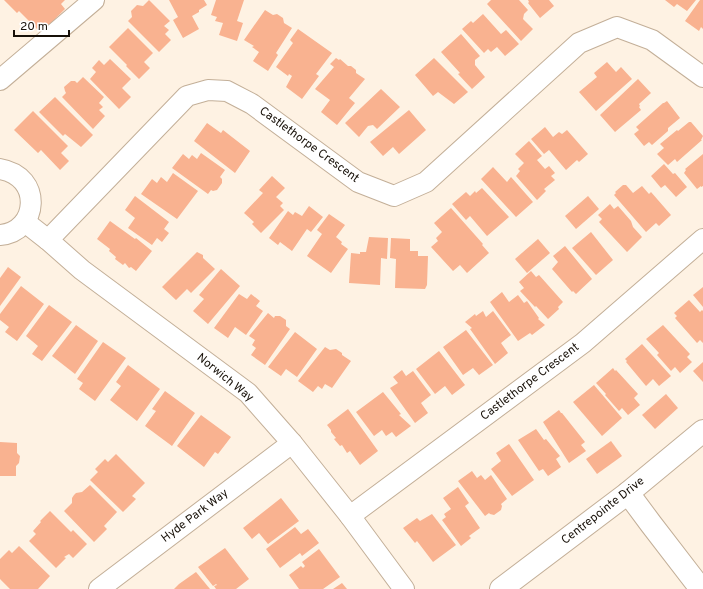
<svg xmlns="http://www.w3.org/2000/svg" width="703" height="589" font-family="Overpass,sans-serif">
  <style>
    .building { fill: #f9b290 }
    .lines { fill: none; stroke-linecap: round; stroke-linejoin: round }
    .street-casing { stroke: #c3af98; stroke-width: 22 }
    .secondary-casing { stroke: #c3af98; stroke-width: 24 }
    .street { stroke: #fff; stroke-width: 20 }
    .secondary { stroke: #fff; stroke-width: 22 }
    .labels { text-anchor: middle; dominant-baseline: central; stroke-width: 3; stroke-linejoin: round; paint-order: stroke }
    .street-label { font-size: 12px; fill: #171008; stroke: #fff }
  </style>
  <rect width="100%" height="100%" fill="#fef2e3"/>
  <!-- building -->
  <g class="building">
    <polygon points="4,0 65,0 61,4 65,9 41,33 19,11 17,13"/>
    <polygon points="149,0 170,21 164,26 169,30 165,34 171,40 159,52 128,21 132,17 131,11 137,5 143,6"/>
    <polygon points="169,0 204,0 207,5 199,10 199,12 192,16 199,29 183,38 173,20 178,17"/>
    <polygon points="216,0 244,0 237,21 243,23 237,41 219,35 223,23 215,21 217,17 211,15"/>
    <polygon points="491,0 519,0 528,10 524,14 523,19 533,29 521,41 487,4"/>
    <polygon points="528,0 549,0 554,6 540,18 528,3 529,2"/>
    <polygon points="665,0 696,0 687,11 677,4 674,7"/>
    <polygon points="700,0 703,0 703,29 701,27 699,31 685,21"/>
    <polygon points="265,10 273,15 277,14 283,18 284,23 292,28 276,53 278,55 268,71 253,61 259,52 252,47 254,46 244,40"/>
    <polygon points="483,14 501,34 506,30 519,44 505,56 497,47 491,52 488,49 484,53 462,29 471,21 473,23"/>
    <polygon points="128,28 153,53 144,62 150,68 139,79 126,66 127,65 109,47"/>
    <polygon points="298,29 332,53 316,74 319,76 302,99 286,87 292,76 289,74 288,76 276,67 293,43 290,40"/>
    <polygon points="461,34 480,56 475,60 475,65 485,77 472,89 458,74 460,73 441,52"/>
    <polygon points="336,58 339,60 340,59 348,66 351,66 356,70 356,73 365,79 349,98 355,103 337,125 321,112 330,100 315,89 334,67 330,64"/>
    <polygon points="434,58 468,92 454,104 438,92 433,96 415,75"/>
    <polygon points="110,59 131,79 122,88 131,97 119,109 90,79 96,72 92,68 99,60 104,65"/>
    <polygon points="607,62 616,72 621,67 632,79 596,111 579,92 597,77 594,73"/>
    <polygon points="83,77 104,97 99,103 103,107 99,110 105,116 93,129 62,97 66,93 65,91 64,87 71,81 75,81 77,83"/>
    <polygon points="638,79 651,93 639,104 640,106 639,107 641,110 615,132 600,115"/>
    <polygon points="381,89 400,107 377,129 373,125 368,126 359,137 345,123"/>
    <polygon points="55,97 93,135 81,147 65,134 63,136 39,112"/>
    <polygon points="667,101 680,118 668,128 668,131 652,145 649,142 644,146 634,134 639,130 636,127 663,103 664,103"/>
    <polygon points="409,110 426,130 399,154 393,147 383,156 370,142"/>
    <polygon points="33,111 68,146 61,153 69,161 60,170 41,150 38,153 14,130"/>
    <polygon points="689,122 691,122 703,136 701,140 702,140 677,162 675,159 668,165 657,154 664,148 660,144 677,130 678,131"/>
    <polygon points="207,123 221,133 223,130 250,151 235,173 194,141"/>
    <polygon points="545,127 553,137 559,132 562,134 567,130 588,154 579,162 577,160 566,170 549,150 544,154 531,139"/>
    <polygon points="529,141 542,156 537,160 545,169 549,166 555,173 551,176 555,180 544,189 546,191 537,200 516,176 520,171 518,169 524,163 515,154"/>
    <polygon points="201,153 225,170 220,177 222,179 222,183 217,190 213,191 211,190 208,194 172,168 183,154 189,159 192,155 197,159"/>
    <polygon points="703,154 703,186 701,187 701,186 697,189 684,173 686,170 685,169"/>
    <polygon points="664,164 673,174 675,173 687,187 676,197 665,185 661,188 651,176"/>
    <polygon points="493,167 507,182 511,177 533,202 516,217 481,179"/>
    <polygon points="173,173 198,191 177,219 141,194 152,179 157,183 161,177 167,182"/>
    <polygon points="272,176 285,188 276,197 283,203 280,206 284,210 261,233 252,224 254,222 244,213 263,193 259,190"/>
    <polygon points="623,185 626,185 633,193 642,186 649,194 651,192 671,215 659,226 656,223 646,232 614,195 616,193 615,192"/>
    <polygon points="482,188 509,217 487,236 470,216 466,220 452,204 466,192 470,196 475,191 476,193"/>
    <polygon points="135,196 169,222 164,229 169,233 162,242 157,238 152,245 128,228 135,218 125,210"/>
    <polygon points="588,196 599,209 576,229 565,216"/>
    <polygon points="610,204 614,209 618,206 631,221 633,227 642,237 627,252 599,222 602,219 598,215"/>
    <polygon points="309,206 323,217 311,232 307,229 292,251 280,242 278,245 269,238 288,211 293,215 295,212 302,216"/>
    <polygon points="451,208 483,244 482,245 489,253 467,273 460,265 453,271 431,247 438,241 436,238 442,232 434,223"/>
    <polygon points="329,214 345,225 336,237 342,242 341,244 348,249 331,273 307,256 322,234 317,230"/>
    <polygon points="110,221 135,239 136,238 152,251 136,271 131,267 129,268 125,263 123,265 115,259 116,257 109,251 110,249 97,239"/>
    <polygon points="591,232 613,260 596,275 572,248"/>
    <polygon points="369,237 388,238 387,259 381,258 380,285 349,283 351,253 360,254 360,252 366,252"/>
    <polygon points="391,238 410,239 410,251 418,251 418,256 428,256 427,285 425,289 395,288 396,259 390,258"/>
    <polygon points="538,239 550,253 527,273 515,259"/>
    <polygon points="565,246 592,279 576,294 573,291 572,292 552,269 558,262 553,256"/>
    <polygon points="197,252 203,255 203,258 215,269 191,293 187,289 176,300 162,287"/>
    <polygon points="8,267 21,277 0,306 0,278"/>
    <polygon points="221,269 240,286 208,324 193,311 204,299 199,295"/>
    <polygon points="531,271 536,277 539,275 563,302 558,307 559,309 548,319 536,306 535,307 520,291 524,288 519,282"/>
    <polygon points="21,286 44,304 17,341 5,332 9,327 0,320 0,314"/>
    <polygon points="703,287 703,307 693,295"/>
    <polygon points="502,292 509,302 518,295 524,303 527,301 539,318 538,319 545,325 532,335 530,333 518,341 490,302"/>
    <polygon points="239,294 247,299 251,294 260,301 256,306 263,311 246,335 235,327 228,338 214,328"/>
    <polygon points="689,300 700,312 702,310 703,311 703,343 700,340 697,343 675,318 677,316 674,313"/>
    <polygon points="49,305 72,322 42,361 32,354 38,346 26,336"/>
    <polygon points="483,311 486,317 493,311 511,335 501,343 508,353 495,364 470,329 472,328 465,322 475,314 476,316"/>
    <polygon points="268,313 274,318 275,316 280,316 286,320 286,326 290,329 265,365 251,355 256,348 252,345 255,340 249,336"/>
    <polygon points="76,325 98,341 75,374 52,356"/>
    <polygon points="663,325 690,354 687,357 692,362 680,373 675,367 671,371 657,355 659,353 646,339"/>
    <polygon points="466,330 493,365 479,375 473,368 463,375 443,347"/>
    <polygon points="295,332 317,349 297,377 286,369 281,376 268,367"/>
    <polygon points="103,342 126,358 95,401 79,389 83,383 77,379"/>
    <polygon points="642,344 671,376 659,386 653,379 646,386 626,362 627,361 625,359"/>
    <polygon points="325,347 330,350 336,349 342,353 342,355 351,361 332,388 325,384 322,389 318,386 313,392 298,381"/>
    <polygon points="439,351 465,385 452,395 445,386 435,394 416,369"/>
    <polygon points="703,362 703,382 693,371"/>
    <polygon points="128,365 160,389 137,421 110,400 121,386 116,382"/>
    <polygon points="613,368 615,371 616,370 638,394 634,398 640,405 628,415 622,408 619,411 605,395 606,394 596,383"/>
    <polygon points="402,370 406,376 413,371 431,395 421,403 428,413 415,423 390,388 398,383 393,377"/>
    <polygon points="594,385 622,418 602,436 573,402"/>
    <polygon points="165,391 195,413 172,446 145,426 156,411 152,409"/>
    <polygon points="383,392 401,414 399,415 411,426 396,437 392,432 386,436 382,430 374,436 356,412"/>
    <polygon points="666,394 678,408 655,429 642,415"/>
    <polygon points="348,409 378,451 360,465 350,451 347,453 342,445 340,446 334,439 336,438 331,432 331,430 327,425"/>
    <polygon points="559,410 561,413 562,413 585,442 581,445 586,451 569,463 543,422"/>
    <polygon points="201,415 231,437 218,454 215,452 204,467 177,446"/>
    <polygon points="536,429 544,440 546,439 560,456 556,459 561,467 548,476 543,469 539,471 518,440"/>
    <polygon points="611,441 622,456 597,474 586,459"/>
    <polygon points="0,442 17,443 17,453 20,456 19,463 16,466 16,476 0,476"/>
    <polygon points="509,444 534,480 512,496 491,469 501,461 496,453"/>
    <polygon points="116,454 145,483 132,496 136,499 123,512 90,480 98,472 95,469 105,459 108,462"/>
    <polygon points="472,471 477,478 481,475 485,480 491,475 507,499 501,504 502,506 501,510 494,515 490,514 489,513 485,516 458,481"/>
    <polygon points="90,485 117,512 104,526 107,529 94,542 64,511 72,503 72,498 74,495 76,493 82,492"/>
    <polygon points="458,487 469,503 465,506 480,528 469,536 471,538 461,546 442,520 446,517 444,514 451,509 443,498"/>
    <polygon points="281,498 299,521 268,544 259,533 252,539 243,528"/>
    <polygon points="50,511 71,532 73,530 87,544 73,558 69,554 64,557 66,558 56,568 29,541 36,534 33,531 41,522 40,521"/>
    <polygon points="432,514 456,545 433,562 417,541 415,543 403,528 417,518 420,521"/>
    <polygon points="295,527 301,534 308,529 319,543 302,556 300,553 280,568 266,549"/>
    <polygon points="19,546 50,576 38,589 10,589 0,579 0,559 9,550 12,553"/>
    <polygon points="225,548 249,579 236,589 216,589 214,586 217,585 216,584 213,586 198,567"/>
    <polygon points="319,549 340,577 323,589 299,589 289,575 301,566 303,568 305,566 302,562"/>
    <polygon points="196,572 210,589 174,589 179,584"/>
    <polygon points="342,583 347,589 333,589"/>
  </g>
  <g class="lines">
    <defs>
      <g id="street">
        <polyline points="0,80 94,0"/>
        <path d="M0,169C43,176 39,232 0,235"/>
        <polyline points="25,222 48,240 82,270 248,393 292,443 350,516 404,589"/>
        <polyline points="48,240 187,96 208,90 227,91 252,104 358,182 394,196 426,182 579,43 617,27 652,40 703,77"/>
        <polyline points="350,516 583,343 703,239"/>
        <polyline points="99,589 292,443"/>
      </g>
      <g id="secondary">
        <polyline points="628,493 651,524 701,589"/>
        <polyline points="501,589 628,493 703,431"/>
      </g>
    </defs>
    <!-- street casing -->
    <use href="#street" class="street-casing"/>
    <!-- secondary casing -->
    <use href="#secondary" class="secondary-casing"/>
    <!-- street -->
    <use href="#street" class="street"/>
    <!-- secondary -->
    <use href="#secondary" class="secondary"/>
  </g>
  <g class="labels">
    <!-- street labels -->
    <g class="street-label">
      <text transform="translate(309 145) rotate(36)">Castlethorpe Crescent</text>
      <text transform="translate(225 378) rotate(39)">Norwich Way</text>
      <text transform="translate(530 382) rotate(-37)">Castlethorpe Crescent</text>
      <text transform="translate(603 511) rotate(-38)">Centrepointe Drive</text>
      <text transform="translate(195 516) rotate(-37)">Hyde Park Way</text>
    </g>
  </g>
  <!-- scale -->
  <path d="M14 30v6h55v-6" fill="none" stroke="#171008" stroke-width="2"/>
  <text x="20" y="30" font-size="12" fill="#171008" stroke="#ffffff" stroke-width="3" paint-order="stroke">20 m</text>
</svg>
